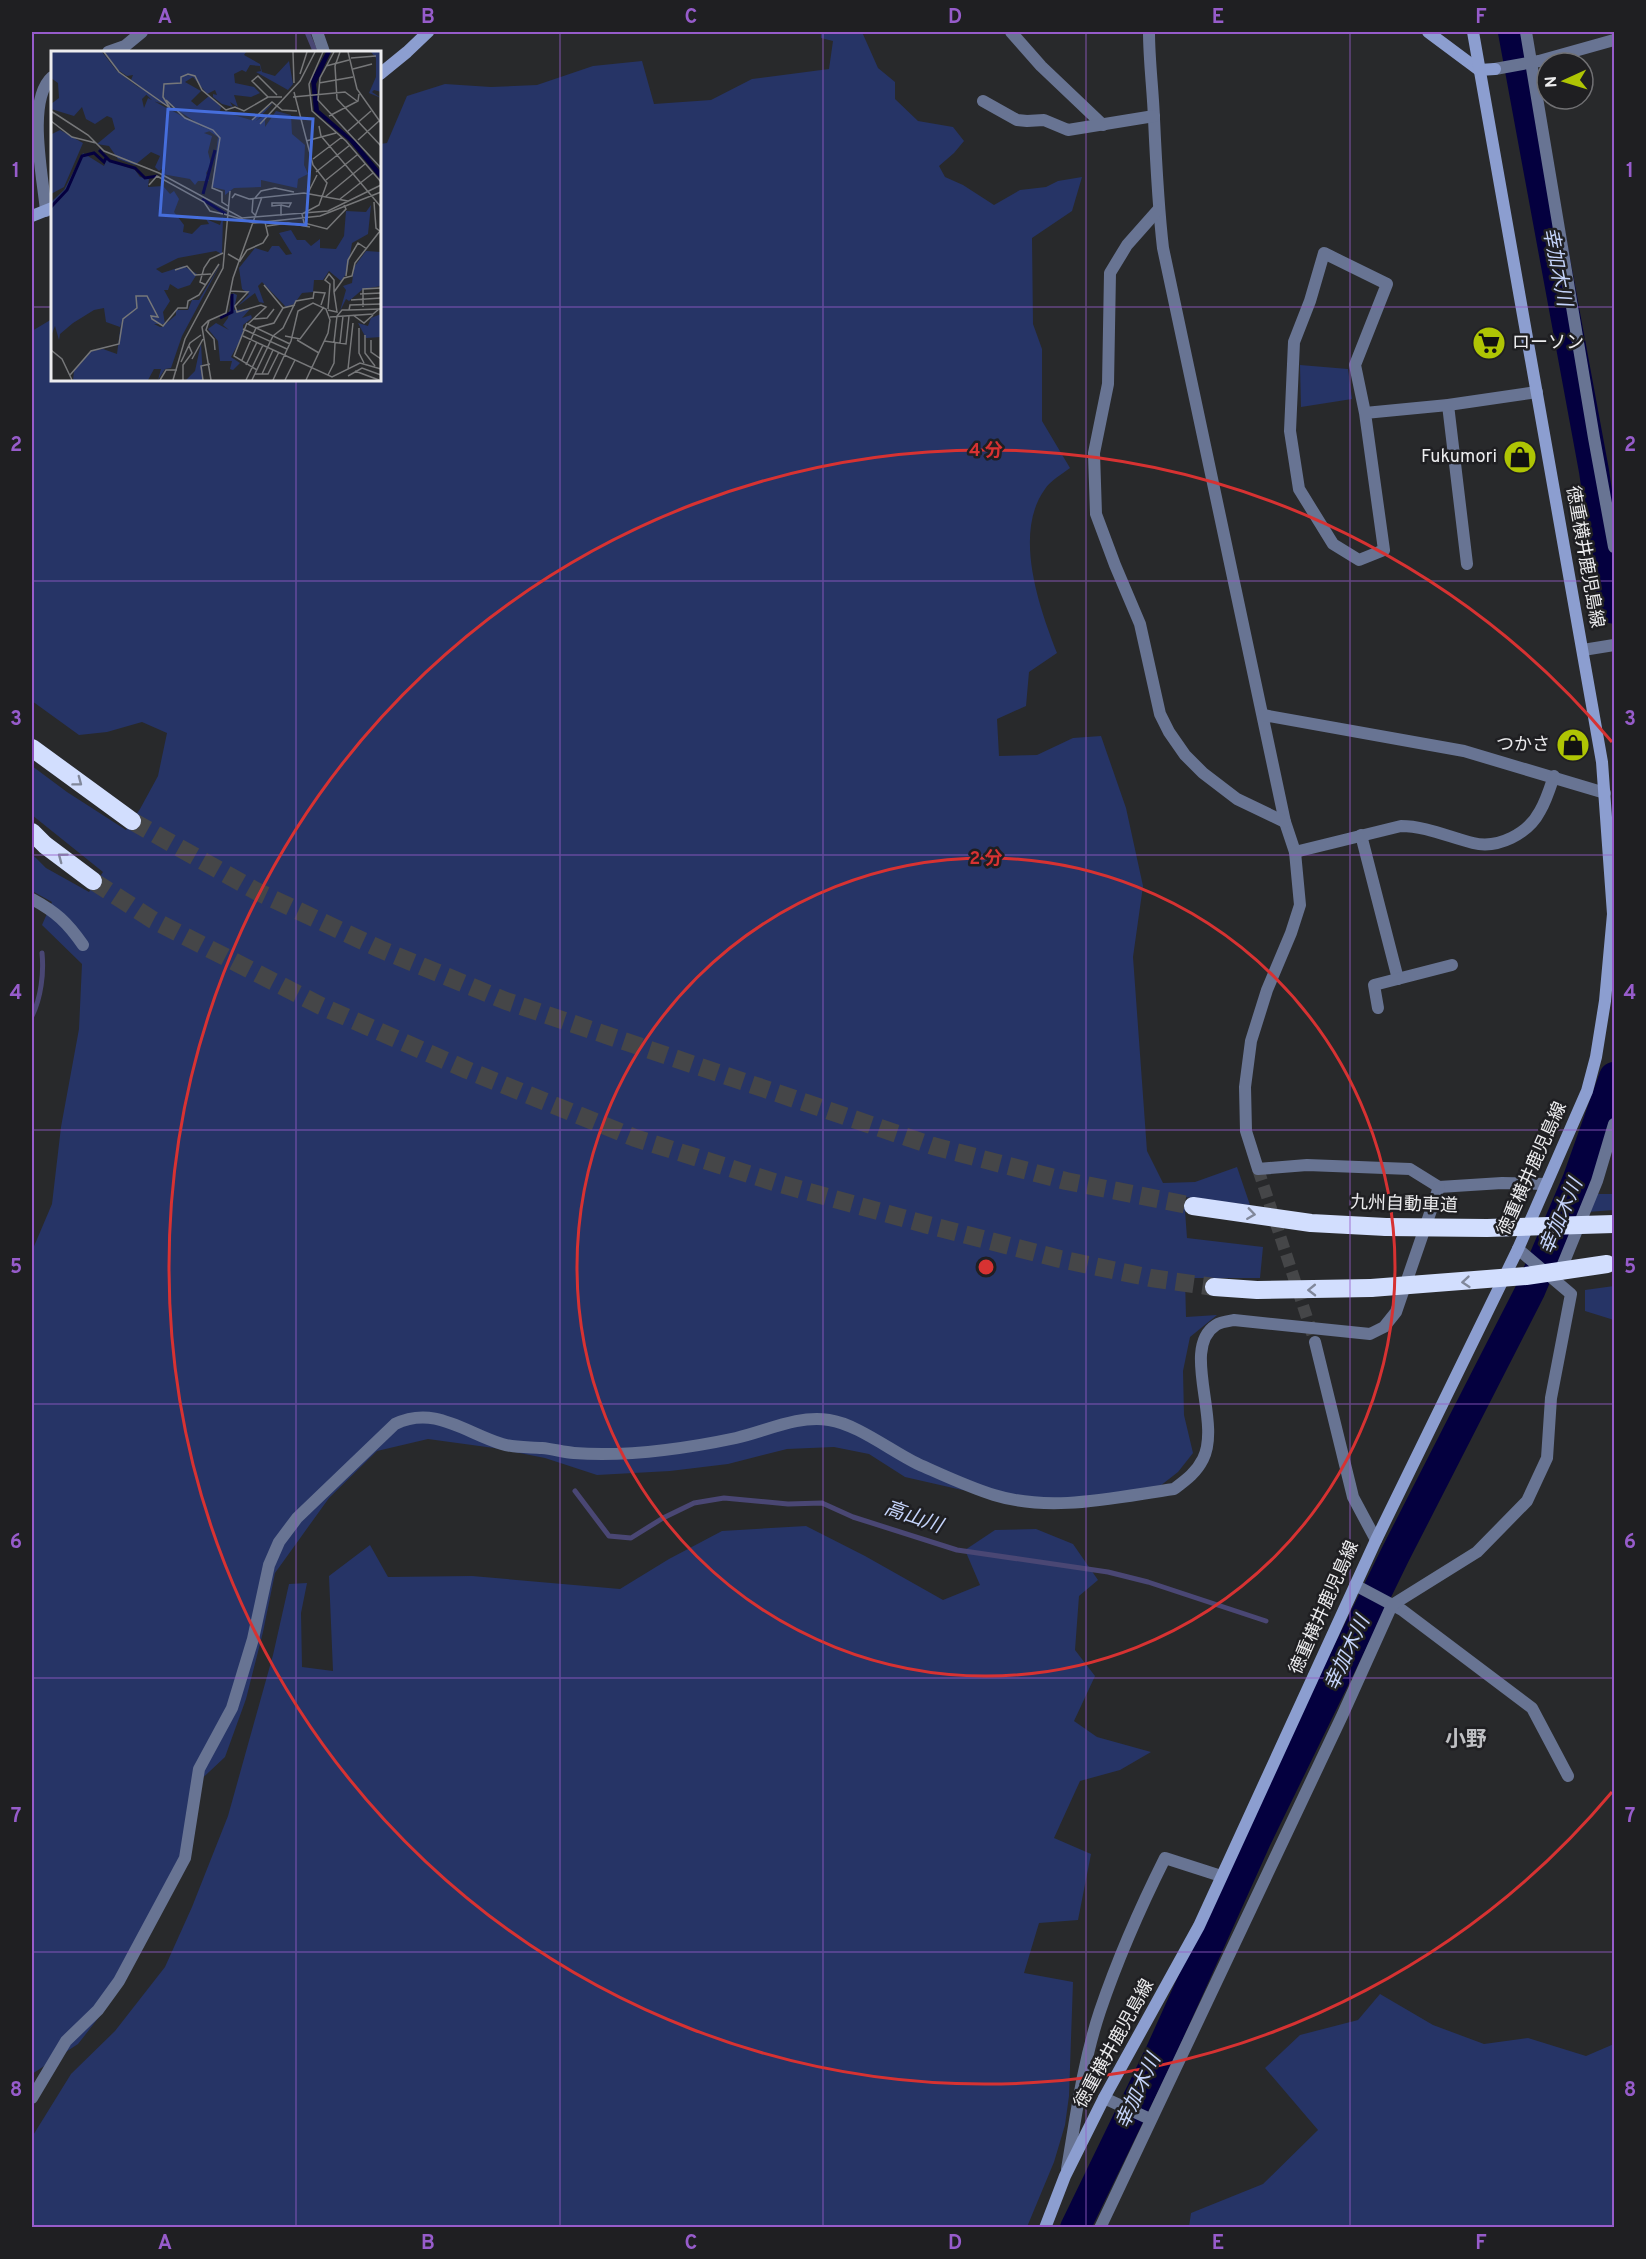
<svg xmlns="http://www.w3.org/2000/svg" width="1646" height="2259" font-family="Overpass,'Noto Sans JP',sans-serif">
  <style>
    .green { fill: #263466 }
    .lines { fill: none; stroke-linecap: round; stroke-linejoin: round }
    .stream { stroke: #4a4774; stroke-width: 5 }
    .river { stroke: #04003f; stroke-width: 30 }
    .street-tunnel { stroke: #454648; stroke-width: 12; stroke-dasharray: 12 6; stroke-linecap: butt }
    .highway-tunnel { stroke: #454648; stroke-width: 18; stroke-dasharray: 18 9; stroke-linecap: butt }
    .street { stroke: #687493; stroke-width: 12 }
    .secondary { stroke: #8c9ed0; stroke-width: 12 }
    .highway { stroke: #d2defe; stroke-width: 18 }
    .highway-bridge { stroke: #d2defe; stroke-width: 18 }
    .oneway { stroke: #81889b }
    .grid { fill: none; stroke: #975ccb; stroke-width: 1.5; stroke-opacity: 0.55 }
    .ring { fill: none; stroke: #d73232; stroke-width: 3 }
    .labels { text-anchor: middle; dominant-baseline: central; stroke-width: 5; stroke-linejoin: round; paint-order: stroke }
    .poi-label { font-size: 18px; fill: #ececee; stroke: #1f1f22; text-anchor: end }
    .street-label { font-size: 18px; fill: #ececee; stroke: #1f1f22 }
    .water-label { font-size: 20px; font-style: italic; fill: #c5d4fb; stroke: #1f1f22 }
    .quarter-label { font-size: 21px; font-weight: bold; fill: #bfc0c3; stroke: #1f1f22 }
    .inset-river { fill: none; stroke: #04003f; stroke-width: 3 }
    .inset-road { fill: none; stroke: #767779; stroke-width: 1.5 }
    .view { fill: #466edc; fill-opacity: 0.15; stroke: #466edc; stroke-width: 3 }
    .inset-edge { fill: none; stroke: #ececee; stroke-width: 3 }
    .centre { fill: #d73232; stroke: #1f1f22; stroke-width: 3 }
    .ring-label { font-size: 18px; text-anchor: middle; font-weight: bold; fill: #d73232; stroke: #1f1f22; stroke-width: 5; stroke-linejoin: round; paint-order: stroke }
    .neatline { fill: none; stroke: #975ccb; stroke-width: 2 }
    .grid-label { font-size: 20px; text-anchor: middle; font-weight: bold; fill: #975ccb }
  </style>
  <rect width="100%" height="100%" fill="#28292b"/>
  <!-- green -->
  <g class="green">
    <path d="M821,32H862L878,68L895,82V99L918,121L953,127L964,141L954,153L939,166L945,177L963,185L994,205L1020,190L1046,187L1058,181L1082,177L1072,211L1032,238L1033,324L1042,349V421L1070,468C1062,474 1050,481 1045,489C1013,533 1039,607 1057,653L1029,672L1026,706L997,719L999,756L1037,755L1073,738L1101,736L1126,808L1143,886L1133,957L1147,1151L1163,1183L1195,1182L1237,1167L1250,1205L1184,1197L1187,1238L1263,1247L1260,1278H1185L1186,1317L1217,1315L1190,1337L1183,1371L1184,1415L1193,1453L1178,1472L1151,1493L1095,1503L962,1490L905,1477L869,1454L834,1447L787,1449L728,1464L670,1471L597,1475L545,1458L494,1448L428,1439L377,1451L329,1498L275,1573L263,1632L246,1699L225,1757L194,1786L189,1859L103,2012L78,2044L32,2074V1251L52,1204L61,1127L79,1029L82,964L42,925L52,902L32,891V854L46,868L89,892L103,872L32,815V766L67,792L126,830L140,809L158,776L167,733L142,722L107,732L79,735L32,701V331L52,319V380H380V144L387,143L407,96L445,84L491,87L537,85L593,66L642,61L654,104L711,100L752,79L829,69L833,41L821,38Z"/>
    <polygon points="1300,365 1348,369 1352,399 1301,407"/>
    <polygon points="1593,1194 1614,1194 1614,1210 1587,1212"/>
    <polygon points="1614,1286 1614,1320 1585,1311 1585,1290"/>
    <polygon points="806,1526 865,1556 943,1600 980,1585 965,1550 995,1530 1036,1529 1073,1544 1098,1580 1079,1596 1075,1650 1095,1676 1074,1721 1097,1737 1151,1752 1120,1770 1080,1781 1054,1838 1091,1854 1078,1920 1039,1923 1024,1973 1073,1982 1069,2096 1065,2125 1054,2162 1027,2227 32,2227 32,2137 71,2074 115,2031 165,1967 192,1907 228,1816 273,1655 289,1584 307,1583 301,1613 302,1667 333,1671 329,1576 370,1545 388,1577 472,1576 620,1589 669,1559 722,1531"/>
    <polygon points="1380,1994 1433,2025 1484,2044 1528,2038 1586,2056 1614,2044 1614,2227 1189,2227 1191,2213 1263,2184 1318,2130 1265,2068 1300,2035 1358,2020"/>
  </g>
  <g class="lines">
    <!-- stream -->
    <g class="stream">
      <polyline points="307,32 315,51"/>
      <path d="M32,1016C41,998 44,973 42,953"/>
      <polyline points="575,1491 609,1536 631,1538 663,1518 694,1503 724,1498 788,1504 822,1503 853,1517 957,1550 1108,1572 1148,1582 1266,1621"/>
    </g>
    <!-- river -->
    <g class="river">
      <polyline points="1513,32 1594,471 1614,609"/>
      <polyline points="1075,2228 1160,2053 1256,1840 1395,1555 1530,1291 1577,1181 1614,1077"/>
    </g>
    <!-- street-tunnel -->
    <polyline class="street-tunnel" points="1258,1169 1313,1336"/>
    <!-- highway-tunnel -->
    <g class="highway-tunnel">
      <polyline points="132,821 256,891 380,949 506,1001 933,1146 1066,1181 1193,1206"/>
      <polyline points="93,881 153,920 321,1006 467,1070 635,1138 777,1183 928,1225 1060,1259 1151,1278 1214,1287"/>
    </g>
    <!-- street -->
    <g class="street">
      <polyline points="317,32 324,52"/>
      <polyline points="1011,32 1041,66 1103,125"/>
      <path d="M1149,32C1149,61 1153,90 1154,119C1156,162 1158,205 1163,248L1285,822L1295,852L1300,905L1291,933L1267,990L1251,1041L1245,1087L1246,1131L1258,1169L1307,1165L1410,1169L1439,1187L1502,1183L1546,1184"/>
      <polyline points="1526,32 1594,438 1614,547"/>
      <polyline points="108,52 125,46 142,32"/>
      <polyline points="1495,69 1539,61 1614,40"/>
      <polyline points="983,101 1017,120 1027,121 1044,120 1068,130 1154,116"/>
      <polyline points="1158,210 1127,245 1110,273 1108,384 1094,453 1096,514 1115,565 1140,624 1160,714 1169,732 1185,755 1203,773 1237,799 1285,822"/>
      <path d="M46,211C43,177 26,100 52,77"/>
      <polyline points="1448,405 1467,564"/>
      <polyline points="1365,413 1355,365 1387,284 1324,253 1310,301 1294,342 1290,431 1299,489 1333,544 1359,560 1384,550 1365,413 1448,405 1537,392"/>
      <polyline points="1583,650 1614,645"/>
      <polyline points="1263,715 1464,751 1605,793"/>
      <polyline points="1361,835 1398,979"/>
      <path d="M1295,852L1401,826C1425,826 1449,837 1473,843C1498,849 1528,834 1540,811C1546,801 1550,788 1554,776"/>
      <path d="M32,899C56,912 67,922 83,945"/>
      <polyline points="1378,1008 1374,985 1452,965"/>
      <polyline points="1559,1274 1597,1181 1614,1124"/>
      <polyline points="1315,1342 1353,1497 1376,1540"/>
      <polyline points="1355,1585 1402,1610 1532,1708 1568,1776"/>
      <path d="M32,2098L66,2041L98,2010L119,1981L185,1858L199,1769L232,1708L253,1639L269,1565L279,1542L297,1518L395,1424C434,1405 464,1432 502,1444C514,1448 529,1447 542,1448C553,1449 563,1452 574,1453C627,1457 684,1449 736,1438C767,1431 797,1415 829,1420C857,1424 891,1451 918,1464C943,1475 968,1487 994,1495C1052,1513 1116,1497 1174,1489C1186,1480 1196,1473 1203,1459C1222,1421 1180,1348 1216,1325C1220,1322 1228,1321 1234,1320L1370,1334L1384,1327L1396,1312L1439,1187"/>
      <polyline points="1104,2098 1150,2119"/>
      <path d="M1067,2169C1076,2116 1083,2062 1100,2011C1118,1958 1140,1908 1165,1858L1221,1876"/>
      <polyline points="1100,2228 1342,1716 1392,1605 1477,1552 1527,1501 1547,1458 1551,1398 1571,1294 1518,1249"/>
    </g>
    <!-- secondary -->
    <g class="secondary">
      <polyline points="1428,32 1479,70 1495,69"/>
      <polyline points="380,74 407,52 428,32"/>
      <polyline points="32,216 52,208"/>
      <polyline points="1045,2228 1065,2176 1104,2098 1199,1926 1376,1540 1518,1249 1587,1091 1596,1057 1605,1001 1613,914 1602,762 1473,32"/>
    </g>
    <!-- highway -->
    <g class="highway">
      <polyline points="32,748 132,821"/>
      <polyline points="32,832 45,845 93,881"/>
      <polyline points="1193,1206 1311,1223 1386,1227"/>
      <polyline points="1214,1287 1257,1290 1371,1288"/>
    </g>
    <!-- highway-bridge -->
    <g class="highway-bridge">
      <polyline points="1386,1227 1487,1228 1614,1224"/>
      <polyline points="1371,1288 1526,1276 1607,1264"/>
    </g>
  </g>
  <!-- one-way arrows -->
  <defs><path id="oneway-chevron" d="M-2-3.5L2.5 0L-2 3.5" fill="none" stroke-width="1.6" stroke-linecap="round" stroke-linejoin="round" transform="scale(1.5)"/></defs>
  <g class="oneway">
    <use href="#oneway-chevron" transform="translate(78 782) rotate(37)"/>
    <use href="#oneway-chevron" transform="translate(62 857) rotate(-143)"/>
    <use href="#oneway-chevron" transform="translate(1251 1214) rotate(8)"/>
    <use href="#oneway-chevron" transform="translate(1466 1282) rotate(175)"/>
    <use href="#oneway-chevron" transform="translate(1312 1290) rotate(179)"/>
  </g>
  <!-- grid -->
  <path class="grid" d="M296,32V52M560,32V2228M823,32V2228M1086,32V2228M1350,32V2228M32,307H52M380,307H1614M296,380V2228M32,581H1614M32,855H1614M32,1130H1614M32,1404H1614M32,1678H1614M32,1952H1614"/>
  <!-- distance rings -->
  <g class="ring">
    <circle cx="986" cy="1267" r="409"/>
    <path d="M1612 1792A817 817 0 1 1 1612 742"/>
  </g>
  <!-- icons -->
  <defs>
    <symbol id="supermarket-disc" viewBox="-11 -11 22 22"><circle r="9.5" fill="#afc504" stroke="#1f1f22"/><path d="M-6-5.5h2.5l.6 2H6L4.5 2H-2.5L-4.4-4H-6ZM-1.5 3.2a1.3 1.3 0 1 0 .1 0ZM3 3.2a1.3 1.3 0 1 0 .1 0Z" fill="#111"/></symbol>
    <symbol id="shop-disc" viewBox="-11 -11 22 22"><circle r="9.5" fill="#afc504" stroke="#1f1f22"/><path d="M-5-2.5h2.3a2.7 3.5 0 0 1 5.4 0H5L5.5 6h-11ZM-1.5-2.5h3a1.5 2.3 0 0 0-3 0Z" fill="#111"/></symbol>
  </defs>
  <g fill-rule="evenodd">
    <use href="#supermarket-disc" x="1470" y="324" width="38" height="38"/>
    <use href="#shop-disc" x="1501" y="438" width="38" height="38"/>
    <use href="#shop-disc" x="1554" y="726" width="38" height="38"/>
  </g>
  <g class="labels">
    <!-- poi labels -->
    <g class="poi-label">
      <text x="1512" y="343" text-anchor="start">ローソン</text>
      <text x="1497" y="457">Fukumori</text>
      <text x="1550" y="745">つかさ</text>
    </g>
    <!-- street labels -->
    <g class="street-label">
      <text transform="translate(1584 557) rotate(80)">徳重横井鹿児島線</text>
      <text transform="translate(1533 1169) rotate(-66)">徳重横井鹿児島線</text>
      <text transform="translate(1404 1205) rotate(2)">九州自動車道</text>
      <text transform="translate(1325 1608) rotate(-66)">徳重横井鹿児島線</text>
      <text transform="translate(1115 2044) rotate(-61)">徳重横井鹿児島線</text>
    </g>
    <!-- water labels -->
    <g class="water-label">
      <text transform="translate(1556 267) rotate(79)">幸加木川</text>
      <text transform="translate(1562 1217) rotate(-67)">幸加木川</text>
      <text transform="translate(913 1518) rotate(19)">高山川</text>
      <text transform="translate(1348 1654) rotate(-65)">幸加木川</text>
      <text transform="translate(1139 2092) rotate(-65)">幸加木川</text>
    </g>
    <!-- quarter labels -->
    <g class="quarter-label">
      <text x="1466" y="1740">小野</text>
    </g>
  </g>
  <!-- overview -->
  <g transform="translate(51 51)">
    <rect width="330" height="330" fill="#28292b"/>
    <path d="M0,1H51L65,19L96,43L91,48L93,57L97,47L159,80L153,82L161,85L157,101L160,113L155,122L158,130H147L144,134L139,128L111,123V118L108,120L104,116L109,105L100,101L84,114L67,108L58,95L46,93L64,78L61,67L56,65L44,73L35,68L31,56L23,65L0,58V53L8,47L7,32L0,27ZM52,1H195L193,4L209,13L211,21L224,25L238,10L242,33L237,39L205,21L210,20L209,15L199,14L195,21L191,19L183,23L184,32L203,36L209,42L200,46L183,44L187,56L179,51L182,56L171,53L162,46V43L166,44L164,39L156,43L142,26L134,31L150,40L140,50L146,55L158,45L170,56L169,60L200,69L222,52L205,70L214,64V76L225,60L240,64L241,83L254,94L253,114L257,123L247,128L246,137L210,129V136L183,137L174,144V139L161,136L167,86L122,56L102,50L80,29L82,24L76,25L64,17ZM320,1H330V41L323,39L321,41L330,47L318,42L325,26V7ZM0,70L1,83L9,79L32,92L13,136L0,143ZM32,102L53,115L55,109L84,119L89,126L98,128L97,136L112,135L119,143L123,140L128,148L123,161L133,174L132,181L141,183L150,174L158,173L155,168L169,174L172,165L171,203L165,200L127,207L105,218L111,222L133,215L146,223L139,234L127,238L119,233L117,239H113L119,250L112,261L114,273H103L109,276H111L125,264V259H137L141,249H148L170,212L131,285L120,317L114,318L107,329L110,318H103L97,329H22L23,320L40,300L52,298L66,303L70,272L69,276L55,271L53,257L43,259L22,272L9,283L8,289L4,275L0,285L1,150L13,139ZM320,154L317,183L301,192L296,222L290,230L278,220L272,229H263L262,241L251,242L243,253L235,256L211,231L207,235L213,252L208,251L204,242L187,255L198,243L191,238L188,217L204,197L217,201L221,195H228L235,204L241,203L228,182L240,179L246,189H254L260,195L269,188V197L285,198L293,185L295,160L315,161ZM315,200L330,201V235L312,238L298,250L295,248L289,260L295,239L292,235L301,232L303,216ZM182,242L186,244L183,259L199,258L191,267L200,264L201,267L192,274V284L180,306L189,312L182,319L179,318L181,310H169L167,290L157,278L165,272L178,279L172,274L177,267ZM330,263V286L315,287L307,272L317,275L320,267ZM150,292L152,329H135L144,320Z" fill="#263466"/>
    <path d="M275,1H280L265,33L268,59L304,90L330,121V129L298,90L263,60L260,29Z" fill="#04003f"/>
    <path class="inset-river" d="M48,99L59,110L84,117L94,127L107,125M152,143L164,99M151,148L175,163M0,156L16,139L31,105L43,102L53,111L55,107M169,267L181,261V243"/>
    <path class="inset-road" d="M53,1L68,21L119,57L112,46L113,33L130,32V26L137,23L144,25L151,39L175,59L184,56L193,60L217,46H231M242,1L243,32M272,1L258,33L261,60L295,90L330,131M283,1L269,27L267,49L330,117M289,1L284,15L286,48L330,95M297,1L306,38L330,72M300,7L325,5M275,15L298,9M302,18L321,13M249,23L256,1M268,32L302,26M243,41L262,114L276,132L268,154L251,163L253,172L276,178L295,158L293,154M217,46L201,30L207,25L226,44M242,46L294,41L306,50M115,49L134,67L162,79L169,87L161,137L171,141V151L177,155M0,60L37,84L53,100L108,122L191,167L277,160L330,134M278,65L307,50L308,43M201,69L221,51L231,59L246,60M0,70L21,86L45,92M209,73L249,30L264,1M268,75L270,85L330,156M297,80L320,60M307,89L328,70M255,90L285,82M262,108L291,86M265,121L299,94M275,129L306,104M98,134L106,125L153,151L159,160L172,163M257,142L266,124M274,146L314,113M181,147L184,143L198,148L253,142L297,150M204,147L210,140L224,137L243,141M202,148L201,161L205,165M289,148L322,122M323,151L325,177L330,181M230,154L238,156L240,152H221V155L230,154V165M173,163L203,172L269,165L330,141M216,175L237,172L259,176M177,203L189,210L196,199L212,192L217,184L214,171M124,219L136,215L144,224L160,223M295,225L297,209L307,192L316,198M155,234L149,231L153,217L159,208L172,202M213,234L232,257M180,240L197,241L184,255L186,261L210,254L215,256L197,273L239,293M309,243L330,242M262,248L263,241L274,242L270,254M300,249L330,247M330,253L299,254L298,259L330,258M312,256V238L330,237M277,258L279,233L274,229L278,223L283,229V241M277,259L286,261L283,241L293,227L301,225L304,212L329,180M302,264L313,272L322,264M279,266L322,263L328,258M202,268L216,267L223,258M158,270L155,279L163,288L164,299M196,272L183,305L206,319M308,277V302L313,312M192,278L236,298M314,284V302L324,315M192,285L281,326L309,312L330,318M234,285L249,288L273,256M246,289L268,302M320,289V301L330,308M273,290L295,293L298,265M283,291L286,265L291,259H298M289,292L292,265M0,299L11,308L21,329M141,308L152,288M191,309L205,277L223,272L232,257L244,254M130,311L139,292L150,284M195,314L206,291M297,318L302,272M304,320L328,329M204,323H217L228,301M211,323L222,299M19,324L40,300L68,293L72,268L86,257L85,245H96L107,266L100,265L101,268L112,275L127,257H136L137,250L148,244L168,213M277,324L283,312L284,292M297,325L311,317L330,324M109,329L115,319H126M122,329L134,288L172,217L179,140M132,329V314L141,302L138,295M152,329L150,315L159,313M160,329L151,276L157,270L175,262L182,227L211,146M195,329L212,294M201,329L222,285L232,277L245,250L262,247M222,329L240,290L247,260L262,252L275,258L279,269L277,282L255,329M234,329L244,309"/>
    <path class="view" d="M117,58L262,68L255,174L109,164Z"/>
    <rect width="330" height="330" class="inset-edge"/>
  </g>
  <circle cx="986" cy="1267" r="9" class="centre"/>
  <g class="ring-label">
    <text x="986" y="456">4 分</text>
    <text x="986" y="864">2 分</text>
  </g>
  <!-- border -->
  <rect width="1646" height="2259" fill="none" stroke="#1f1f22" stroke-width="66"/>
  <!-- north arrow -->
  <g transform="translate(1565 81) rotate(266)"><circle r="28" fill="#1f1f22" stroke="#717174" stroke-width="1.5"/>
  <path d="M0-4.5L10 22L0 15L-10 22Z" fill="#afc504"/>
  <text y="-9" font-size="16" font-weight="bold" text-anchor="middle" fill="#ececee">N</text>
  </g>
  <rect x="33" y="33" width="1580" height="2193" class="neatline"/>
  <g class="grid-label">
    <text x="165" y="23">A</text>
    <text x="428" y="23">B</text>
    <text x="691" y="23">C</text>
    <text x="955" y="23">D</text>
    <text x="1218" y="23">E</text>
    <text x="1481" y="23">F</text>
    <text x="16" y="177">1</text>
    <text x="1630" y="177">1</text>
    <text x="16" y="451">2</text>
    <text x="1630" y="451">2</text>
    <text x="16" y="725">3</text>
    <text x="1630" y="725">3</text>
    <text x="16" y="999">4</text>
    <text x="1630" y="999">4</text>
    <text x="16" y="1273">5</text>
    <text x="1630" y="1273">5</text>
    <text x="16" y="1548">6</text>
    <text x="1630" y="1548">6</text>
    <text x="16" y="1822">7</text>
    <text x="1630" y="1822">7</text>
    <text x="16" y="2096">8</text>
    <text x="1630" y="2096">8</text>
    <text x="165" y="2249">A</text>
    <text x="428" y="2249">B</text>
    <text x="691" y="2249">C</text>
    <text x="955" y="2249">D</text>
    <text x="1218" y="2249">E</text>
    <text x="1481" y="2249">F</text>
  </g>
</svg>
